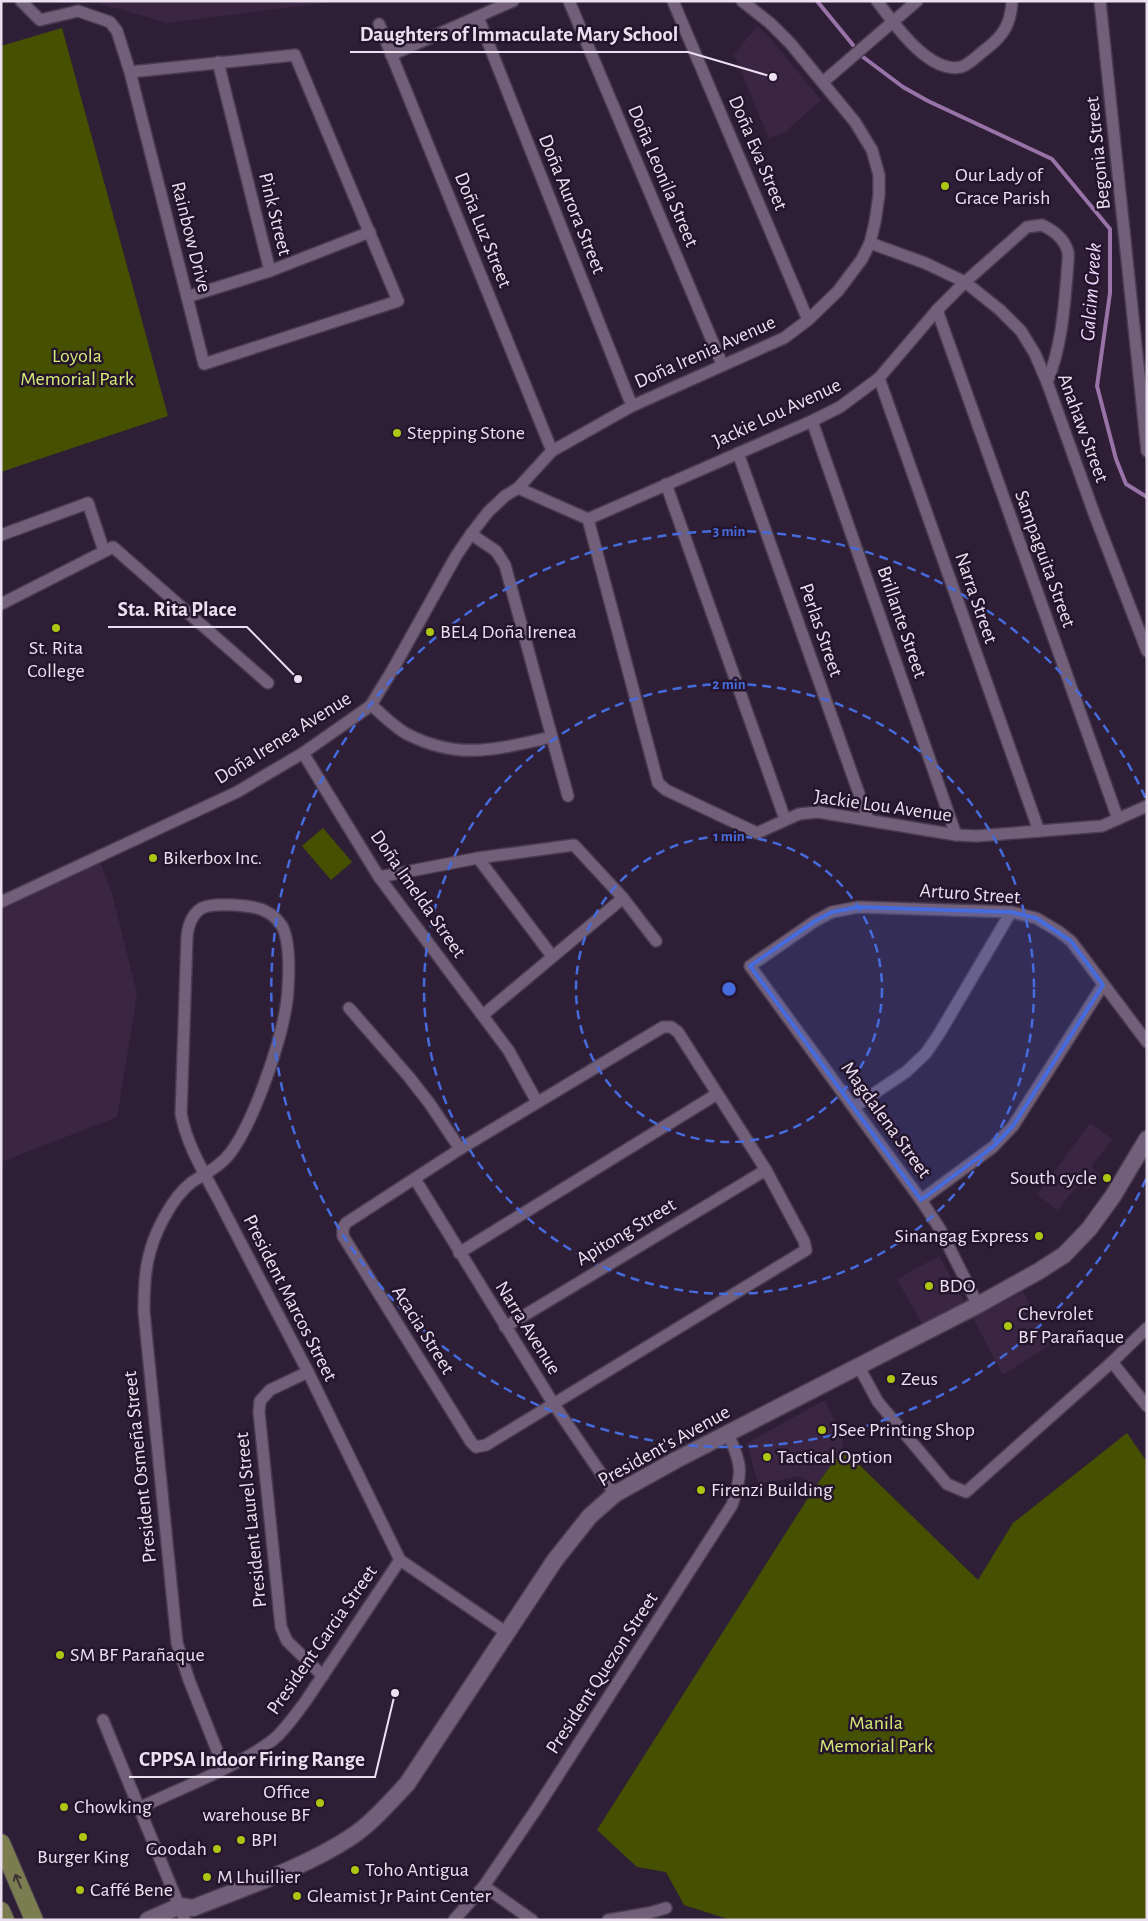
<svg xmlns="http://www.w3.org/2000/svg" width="1148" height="1921" font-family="'Alegreya Sans',sans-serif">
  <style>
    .built { fill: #3a2643 }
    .green { fill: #455000 }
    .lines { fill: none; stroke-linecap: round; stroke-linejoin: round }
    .stream { stroke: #9873a7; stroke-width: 4 }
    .street-casing { stroke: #4a3c50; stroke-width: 14 }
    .secondary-casing { stroke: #4a3c50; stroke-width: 19 }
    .primary-casing { stroke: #4a3c50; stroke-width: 20 }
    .street { stroke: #725f7a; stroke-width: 11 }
    .secondary { stroke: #725f7a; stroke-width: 16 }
    .primary { stroke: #7a7d4f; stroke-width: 18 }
    .oneway { stroke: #3f3436 }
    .marked { fill: #466bdd; fill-opacity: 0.2; stroke: #466bdd; stroke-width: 4; stroke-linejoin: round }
    .ring { fill: none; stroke: #466bdd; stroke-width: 2.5; stroke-dasharray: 9 6 }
    .poi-dot { fill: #acc612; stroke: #25152c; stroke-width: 2 }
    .labels { text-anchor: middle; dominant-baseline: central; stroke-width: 5; stroke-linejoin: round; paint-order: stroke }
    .street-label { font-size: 20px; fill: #ebe0f0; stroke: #25152c }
    .poi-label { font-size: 20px; fill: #ebe0f0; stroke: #25152c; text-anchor: start }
    .park-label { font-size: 20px; fill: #d5ed76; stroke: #25152c }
    .water-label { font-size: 21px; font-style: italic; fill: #f3d8ff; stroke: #25152c }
    .centre { fill: #466bdd; stroke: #25152c; stroke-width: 2.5 }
    .ring-label { font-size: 15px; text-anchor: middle; font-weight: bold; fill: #466bdd; stroke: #25152c; stroke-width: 5; stroke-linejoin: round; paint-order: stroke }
    .leader { fill: none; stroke: #ebe0f0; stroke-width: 2 }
    .callout-dot { fill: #ebe0f0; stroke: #25152c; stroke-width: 2 }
    .callout-label { font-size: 21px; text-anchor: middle; font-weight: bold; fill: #ebe0f0; stroke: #25152c; stroke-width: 5; stroke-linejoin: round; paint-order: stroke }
  </style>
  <rect width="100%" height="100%" fill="#2f1f36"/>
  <!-- built -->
  <g class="built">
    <polygon points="91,1 336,1 168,23"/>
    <polygon points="757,26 770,38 821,100 785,132 769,138 734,55"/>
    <polygon points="100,862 112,894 137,994 117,1117 1,1162 1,908"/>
    <polygon points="1090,1123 1112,1139 1091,1167 1100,1174 1088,1189 1079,1183 1058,1210 1037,1195"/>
    <polygon points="939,1256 964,1301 922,1324 897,1279"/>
    <polygon points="1023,1292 1050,1345 1003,1375 973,1318"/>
    <polygon points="825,1400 843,1441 843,1449 815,1487 800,1476 758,1484 747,1443"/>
  </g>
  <!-- green -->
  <g class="green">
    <polygon points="62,28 168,416 1,472 1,46"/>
    <polygon points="323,828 352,862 331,880 302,846"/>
    <polygon points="1127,1433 1147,1462 1147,1920 731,1920 684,1905 666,1872 637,1867 597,1830 815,1487 843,1449 978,1580 1013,1523"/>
  </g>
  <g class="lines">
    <!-- stream -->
    <g class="stream">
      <polyline points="817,1 853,45"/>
      <polyline points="863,57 903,87 928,101 1052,159 1110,229 1110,293 1097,386 1116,459 1126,484 1147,497"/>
    </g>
    <defs>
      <g id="street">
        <polyline points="21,1 40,20 78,11 110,22 117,31 130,72 204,364 398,301 295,55 130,72"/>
        <polyline points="569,1 722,364"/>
        <polyline points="673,1 808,320"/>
        <path d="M877,1C894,23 928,74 961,67C969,65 979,54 986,49C1003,36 1011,24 1012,1"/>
        <polyline points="1100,1 1147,451"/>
        <polyline points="478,17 632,406"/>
        <polyline points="379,24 552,451"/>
        <polyline points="391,55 513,1"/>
        <polyline points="218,62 270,271"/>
        <polyline points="823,82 917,1"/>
        <polyline points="870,243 925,263 965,282 1000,310 1021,331 1035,354 1047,382 1095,516 1147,651"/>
        <polyline points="187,297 270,271 370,232"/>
        <polyline points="937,310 1118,819"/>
        <polyline points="879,378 1039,831"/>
        <polyline points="812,421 956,835"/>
        <polyline points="738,453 868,819"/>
        <polyline points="666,484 785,819"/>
        <polyline points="518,488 588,519 658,783 666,790 757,833 799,814 818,812 956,835 977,836 1102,826 1147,806"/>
        <path d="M588,519L812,421L840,407L879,378L937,310L965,282L1027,227L1042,225C1054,231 1064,238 1068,252C1069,259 1067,268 1067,275C1064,311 1061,349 1047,382"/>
        <polyline points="471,534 496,551 505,565 568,796"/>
        <polyline points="1,535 88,503 104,551"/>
        <polyline points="1,604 113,547 268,683"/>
        <path d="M371,705C382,714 394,727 407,734C459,761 498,749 552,737"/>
        <polyline points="303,753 379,877 509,1051"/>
        <polyline points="478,858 552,956"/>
        <polyline points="379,877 478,858 574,845 623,898 656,941"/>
        <polyline points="1,902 237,792 303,753 366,709 371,705 393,669 456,556 471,534 488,512 505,496 518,488 552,451 632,406 784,338 808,320 838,291 862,259 870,243 875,222 879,195 879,175 872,150 855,122 790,43 770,23 742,1"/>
        <polyline points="349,1008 409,1077 430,1104 460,1149"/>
        <polyline points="483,1015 623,898"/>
        <polygon points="663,1027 671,1027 678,1032 766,1170 804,1241 806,1250 486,1445 476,1447 471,1442 343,1236 343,1228 346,1223 460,1149"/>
        <polyline points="510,1053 537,1102"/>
        <polyline points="854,1107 906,1072 926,1053 939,1034 1011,912"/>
        <polyline points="415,1179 553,1403 615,1494"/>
        <polyline points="921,1200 993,1147 1013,1126 1103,985"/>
        <polyline points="459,1253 717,1094"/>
        <polyline points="978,1305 940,1229 921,1200 750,966 815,921 832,912 858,907 1011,912 1036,918 1058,931 1071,941 1147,1042"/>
        <polyline points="505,1327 766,1170"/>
        <polyline points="1112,1362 1147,1406"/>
        <polyline points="859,1367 878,1402 947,1484 966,1492 1112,1362 1147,1328"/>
        <polyline points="308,1372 270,1390 260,1401 259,1412 281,1627 287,1641 323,1676"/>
        <polyline points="103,1720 185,1920"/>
        <path d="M224,1768L189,1680L177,1643L144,1312C144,1295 144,1277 148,1260C153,1235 171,1198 192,1182C206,1173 221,1166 231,1152C255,1119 286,1031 288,989C289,973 290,941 282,926C278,920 272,914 265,911C254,905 214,902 202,908C192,914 188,926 187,937L181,1114C187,1145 203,1171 218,1199L308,1372L400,1560L507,1633"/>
        <path d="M139,1808C181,1788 237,1767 273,1740C286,1729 295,1715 305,1702L400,1560"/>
        <polyline points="484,1886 532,1920"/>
        <path d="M454,1920L484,1886L537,1808L732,1505C743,1473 742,1464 728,1434"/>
        <polyline points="608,1920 649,1913 666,1908"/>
      </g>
      <path id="secondary" d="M148,1920L180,1906L193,1908C245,1887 304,1868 351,1837C372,1823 389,1803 407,1784L555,1560L590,1516L615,1494L676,1460L978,1305L1039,1271L1064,1255L1089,1229L1113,1196L1147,1139"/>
      <g id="primary">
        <polyline points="1,1843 34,1920"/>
        <polyline points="1,1911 5,1920"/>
      </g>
    </defs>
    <!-- street casing -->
    <use href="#street" class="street-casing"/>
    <!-- secondary casing -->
    <use href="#secondary" class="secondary-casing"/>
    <!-- primary casing -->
    <use href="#primary" class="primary-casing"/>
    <!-- street -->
    <use href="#street" class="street"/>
    <!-- secondary -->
    <use href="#secondary" class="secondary"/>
    <!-- primary -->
    <use href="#primary" class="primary"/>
  </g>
  <!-- one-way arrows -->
  <defs><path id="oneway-shaft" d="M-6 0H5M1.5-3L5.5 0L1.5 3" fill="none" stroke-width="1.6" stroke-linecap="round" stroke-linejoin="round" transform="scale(1.25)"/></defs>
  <use class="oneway" href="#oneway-shaft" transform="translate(18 1881) rotate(-113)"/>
  <!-- marked area -->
  <path class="marked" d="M858,907L1011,912L1036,918L1071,941L1103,985L1013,1126L993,1147L921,1200L750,966L815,921L832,912Z"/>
  <!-- distance rings -->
  <g class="ring">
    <circle cx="729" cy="989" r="153"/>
    <circle cx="729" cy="989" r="305"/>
    <path d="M1146 1179A458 458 0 1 1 1146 799"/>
  </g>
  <!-- markers -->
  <g class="poi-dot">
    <circle cx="945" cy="186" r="5"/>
    <circle cx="397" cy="433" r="5"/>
    <circle cx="56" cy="628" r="5"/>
    <circle cx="430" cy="632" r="5"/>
    <circle cx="153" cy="858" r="5"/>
    <circle cx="1107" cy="1178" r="5"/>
    <circle cx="1039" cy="1236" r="5"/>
    <circle cx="929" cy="1286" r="5"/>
    <circle cx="1008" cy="1326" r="5"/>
    <circle cx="891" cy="1379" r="5"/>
    <circle cx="822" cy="1430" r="5"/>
    <circle cx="767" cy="1457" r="5"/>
    <circle cx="701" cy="1490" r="5"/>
    <circle cx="60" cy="1655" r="5"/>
    <circle cx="320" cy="1803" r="5"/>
    <circle cx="64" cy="1807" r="5"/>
    <circle cx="83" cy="1837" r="5"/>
    <circle cx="241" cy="1840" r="5"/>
    <circle cx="217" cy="1849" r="5"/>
    <circle cx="355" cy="1870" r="5"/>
    <circle cx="207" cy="1877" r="5"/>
    <circle cx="80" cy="1890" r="5"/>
    <circle cx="297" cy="1896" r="5"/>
  </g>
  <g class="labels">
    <!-- street labels -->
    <g class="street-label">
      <text transform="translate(758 153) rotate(67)">Doña Eva Street</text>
      <text transform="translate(1098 153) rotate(-96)">Begonia Street</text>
      <text transform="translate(663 176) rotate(67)">Doña Leonila Street</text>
      <text transform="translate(572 204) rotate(68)">Doña Aurora Street</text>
      <text transform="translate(275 214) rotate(76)">Pink Street</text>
      <text transform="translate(483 230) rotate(68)">Doña Luz Street</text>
      <text transform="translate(191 237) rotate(76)">Rainbow Drive</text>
      <text transform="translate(705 352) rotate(-24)">Doña Irenia Avenue</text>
      <text transform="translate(777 413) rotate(-25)">Jackie Lou Avenue</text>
      <text transform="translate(1083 428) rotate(70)">Anahaw Street</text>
      <text transform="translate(1045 559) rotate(70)">Sampaguita Street</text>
      <text transform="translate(976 598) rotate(71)">Narra Street</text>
      <text transform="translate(902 622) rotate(71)">Brillante Street</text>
      <text transform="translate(821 630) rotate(71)">Perlas Street</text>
      <text transform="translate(283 738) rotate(-32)">Doña Irenea Avenue</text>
      <text transform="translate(883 806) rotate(8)">Jackie Lou Avenue</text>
      <text transform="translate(418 894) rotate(55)">Doña Imelda Street</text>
      <text transform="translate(970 894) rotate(4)">Arturo Street</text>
      <text transform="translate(886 1120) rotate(54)">Magdalena Street</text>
      <text transform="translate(626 1232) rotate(-31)">Apitong Street</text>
      <text transform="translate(290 1298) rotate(63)">President Marcos Street</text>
      <text transform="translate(528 1328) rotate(58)">Narra Avenue</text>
      <text transform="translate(423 1330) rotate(58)">Acacia Street</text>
      <text transform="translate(664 1446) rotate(-29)">President's Avenue</text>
      <text transform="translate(140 1467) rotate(-96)">President Osmeña Street</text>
      <text transform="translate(251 1520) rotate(-96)">President Laurel Street</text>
      <text transform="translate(322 1640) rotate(-55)">President Garcia Street</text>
      <text transform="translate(602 1673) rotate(-57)">President Quezon Street</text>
    </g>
    <!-- poi labels -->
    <g class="poi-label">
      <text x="955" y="175">Our Lady of<tspan x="955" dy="23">Grace Parish</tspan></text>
      <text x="407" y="433">Stepping Stone</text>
      <text x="440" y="632">BEL4 Doña Irenea</text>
      <text x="56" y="648" text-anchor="middle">St. Rita<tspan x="56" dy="23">College</tspan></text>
      <text x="163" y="858">Bikerbox Inc.</text>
      <text x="1097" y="1178" text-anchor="end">South cycle</text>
      <text x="1029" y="1236" text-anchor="end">Sinangag Express</text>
      <text x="939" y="1286">BDO</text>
      <text x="1018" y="1314">Chevrolet<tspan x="1018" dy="23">BF Parañaque</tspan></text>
      <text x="901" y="1379">Zeus</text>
      <text x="832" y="1430">JSee Printing Shop</text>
      <text x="777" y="1457">Tactical Option</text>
      <text x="711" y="1490">Firenzi Building</text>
      <text x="70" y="1655">SM BF Parañaque</text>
      <text x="310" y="1792" text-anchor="end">Office<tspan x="310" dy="23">warehouse BF</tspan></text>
      <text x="74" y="1807">Chowking</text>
      <text x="251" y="1840">BPI</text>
      <text x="207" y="1849" text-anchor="end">Goodah</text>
      <text x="83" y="1857" text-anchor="middle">Burger King</text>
      <text x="365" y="1870">Toho Antigua</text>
      <text x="217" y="1877">M Lhuillier</text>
      <text x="90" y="1890">Caffé Bene</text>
      <text x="307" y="1896">Gleamist Jr Paint Center</text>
    </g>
    <!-- park labels -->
    <g class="park-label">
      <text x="77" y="356">Loyola<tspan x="77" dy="23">Memorial Park</tspan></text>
      <text x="876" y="1723">Manila<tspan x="876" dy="23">Memorial Park</tspan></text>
    </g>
    <!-- water labels -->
    <g class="water-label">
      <text transform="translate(1091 292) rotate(-86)">Galcim Creek</text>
    </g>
  </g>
  <circle cx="729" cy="989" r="8" class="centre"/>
  <g class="ring-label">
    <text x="729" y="536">3 min</text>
    <text x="729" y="689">2 min</text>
    <text x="729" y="841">1 min</text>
  </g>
  <!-- callouts -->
  <path class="leader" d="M773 77L688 52H350M298 679L247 627H108M395 1693L375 1777H129"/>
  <g class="callout-dot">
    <circle cx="773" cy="77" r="5"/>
    <circle cx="298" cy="679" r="5"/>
    <circle cx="395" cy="1693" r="5"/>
  </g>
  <g class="callout-label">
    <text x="519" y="41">Daughters of Immaculate Mary School</text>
    <text x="177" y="616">Sta. Rita Place</text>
    <text x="252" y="1766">CPPSA Indoor Firing Range</text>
  </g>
  <!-- border -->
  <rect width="1148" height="1921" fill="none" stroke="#ebe0f0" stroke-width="5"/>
</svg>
